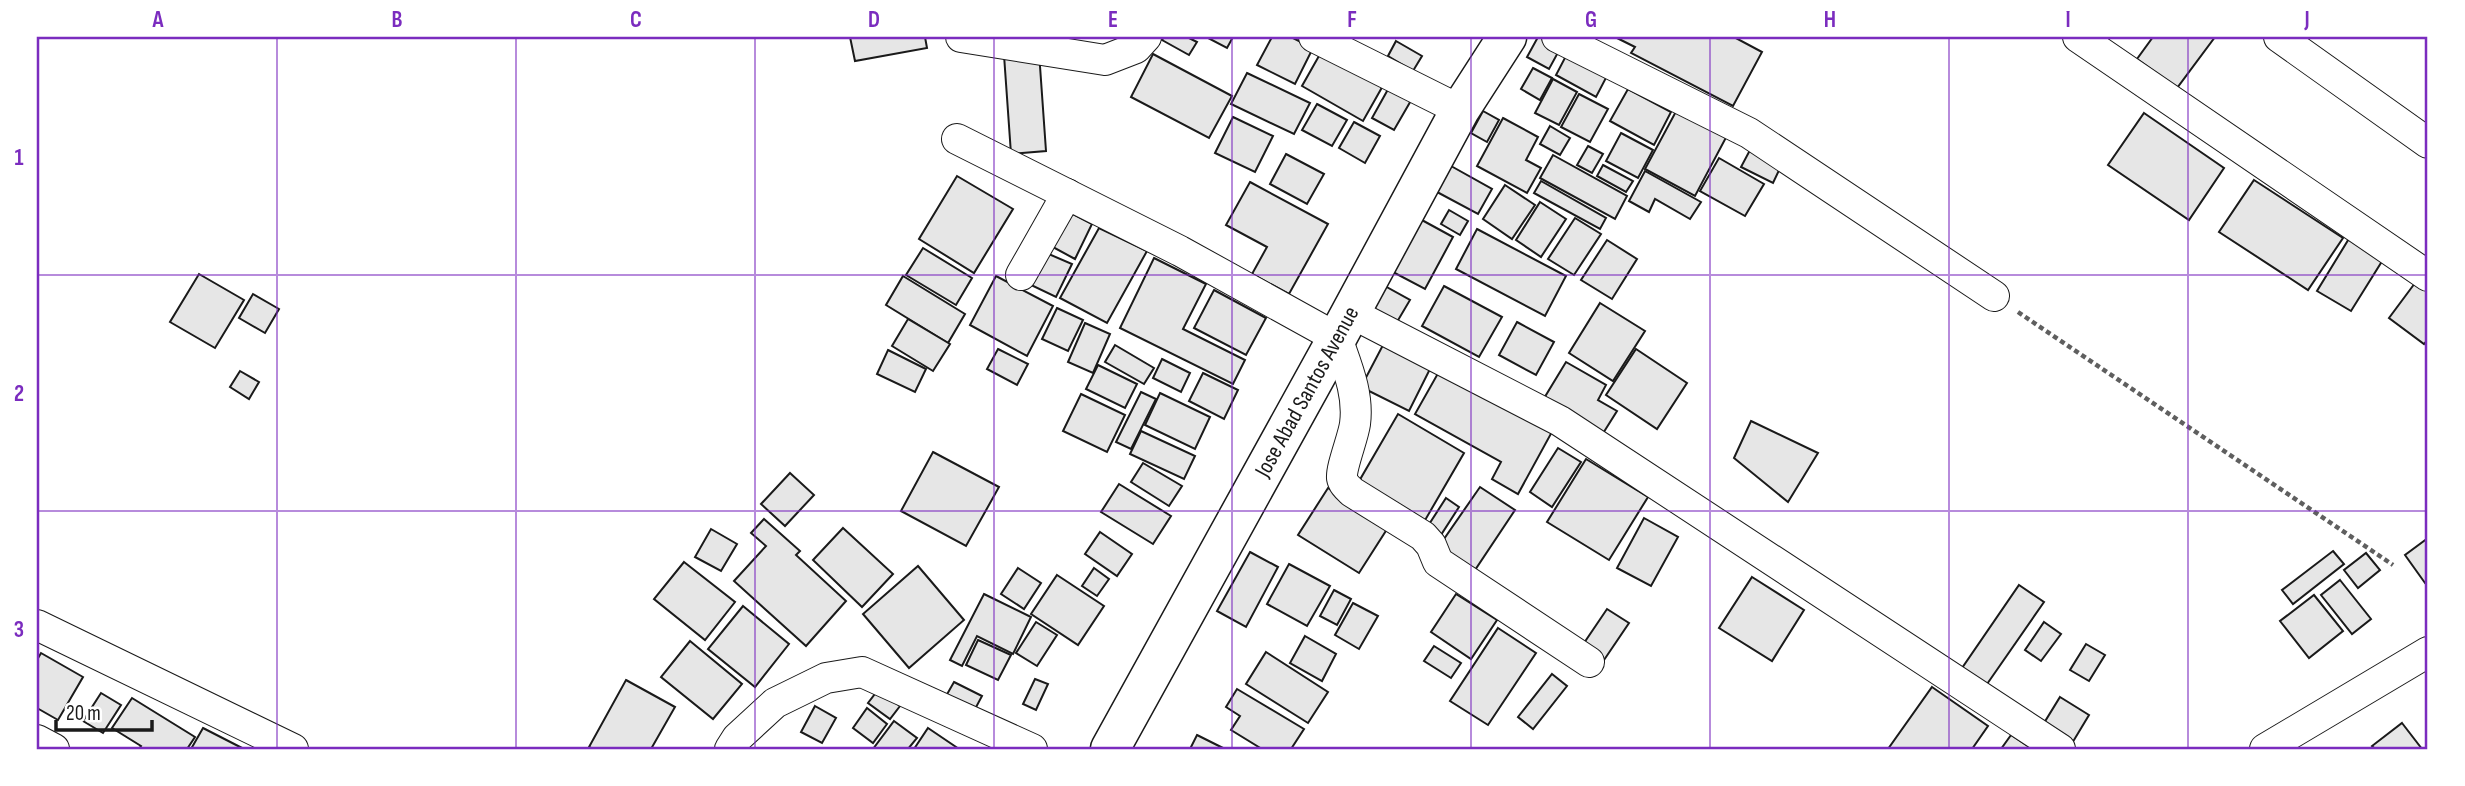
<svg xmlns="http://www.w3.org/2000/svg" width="2465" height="786" font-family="'Sofia Sans Condensed',sans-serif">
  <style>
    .building { fill: #e6e6e6; stroke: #1a1a1a; stroke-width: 2 }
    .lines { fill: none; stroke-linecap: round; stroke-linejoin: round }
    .minor-casing { stroke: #1a1a1a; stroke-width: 32 }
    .trunk-casing { stroke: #1a1a1a; stroke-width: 41 }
    .path { stroke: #5f5f5f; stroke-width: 4.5; stroke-dasharray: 5 3.5; stroke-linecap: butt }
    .minor { stroke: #fff; stroke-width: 30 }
    .trunk { stroke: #fff; stroke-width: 38 }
    .grid { fill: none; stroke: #7b2cbf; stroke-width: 2; stroke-opacity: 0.55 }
    .labels { text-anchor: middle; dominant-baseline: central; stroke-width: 5; stroke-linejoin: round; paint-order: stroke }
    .street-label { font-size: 23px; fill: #1a1a1a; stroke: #fff }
    .neatline { fill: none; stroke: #7b2cbf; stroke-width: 2.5 }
    .grid-label { font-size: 23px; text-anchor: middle; font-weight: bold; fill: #7b2cbf }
  </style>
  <rect width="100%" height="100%" fill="#fff"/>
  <!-- building -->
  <g class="building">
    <polygon points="850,37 925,37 927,48 855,61"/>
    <polygon points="1164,37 1187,37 1197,42 1189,55 1162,40"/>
    <polygon points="1209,37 1233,37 1227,48 1208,38"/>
    <polygon points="1272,37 1291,37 1313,48 1295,84 1257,65"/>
    <polygon points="1538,37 1543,37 1561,47 1549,69 1527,57"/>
    <polygon points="1615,37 1734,37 1762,52 1733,106 1631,53 1635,47"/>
    <polygon points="2153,37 2215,37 2177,88 2137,59"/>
    <polygon points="1396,41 1422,56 1413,71 1388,56"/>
    <polygon points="1324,47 1385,82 1363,121 1302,86"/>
    <polygon points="1039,52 1046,151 1011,154 1004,55"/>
    <polygon points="1568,52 1608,74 1596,97 1556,75"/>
    <polygon points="1153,54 1232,96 1209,138 1131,97"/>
    <polygon points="1533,68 1552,78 1540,100 1521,89"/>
    <polygon points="1247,73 1310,103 1294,134 1231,104"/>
    <polygon points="1553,79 1577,92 1559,125 1535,113"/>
    <polygon points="1391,84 1413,97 1394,130 1372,118"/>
    <polygon points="1628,89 1671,112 1654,145 1610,121"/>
    <polygon points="1579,94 1608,109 1590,142 1561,127"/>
    <polygon points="1317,104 1347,120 1332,146 1302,130"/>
    <polygon points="1680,104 1730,130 1695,196 1645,169"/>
    <polygon points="1483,111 1499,120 1487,142 1471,133"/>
    <polygon points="2144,113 2224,168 2189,220 2108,165"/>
    <polygon points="1233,117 1273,136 1255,172 1215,153"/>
    <polygon points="1503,118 1538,137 1526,160 1541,168 1527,193 1477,166"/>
    <polygon points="1354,122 1380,136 1365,163 1339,148"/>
    <polygon points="1550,126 1570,138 1560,155 1540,144"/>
    <polygon points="1621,133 1653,150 1638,178 1606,161"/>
    <polygon points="1588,146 1603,154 1592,173 1577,165"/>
    <polygon points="1750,150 1781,166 1773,183 1741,167"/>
    <polygon points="1286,154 1324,174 1307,204 1270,184"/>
    <polygon points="1553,155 1627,196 1615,219 1540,178"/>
    <polygon points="1719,158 1764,184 1745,216 1700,191"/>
    <polygon points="1603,165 1633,181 1626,192 1597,176"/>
    <polygon points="1451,166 1492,189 1478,214 1437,192"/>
    <polygon points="1645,171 1701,202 1690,219 1655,199 1649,212 1629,201"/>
    <polygon points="957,176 1013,209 974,273 919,239"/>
    <polygon points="2254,180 2343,238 2308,290 2219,232"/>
    <polygon points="1541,181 1606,218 1600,229 1534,193"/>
    <polygon points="1250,182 1328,224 1289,294 1252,274 1267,247 1226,225"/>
    <polygon points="1505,185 1535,205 1512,239 1483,219"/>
    <polygon points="1540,202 1566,219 1541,257 1516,240"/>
    <polygon points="1449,210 1468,221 1460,235 1441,224"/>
    <polygon points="1069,212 1092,224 1075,259 1051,246"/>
    <polygon points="1575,218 1601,234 1574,275 1548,259"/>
    <polygon points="1420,219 1453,237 1425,289 1391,271"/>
    <polygon points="1099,228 1147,251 1107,323 1060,298"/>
    <polygon points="1477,229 1566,276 1545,316 1456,269"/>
    <polygon points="2350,237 2384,258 2351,311 2317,291"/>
    <polygon points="1607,240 1637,259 1612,299 1581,280"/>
    <polygon points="923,248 972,278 956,305 906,275"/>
    <polygon points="1044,252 1072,264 1056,297 1029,284"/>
    <polygon points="1154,258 1206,284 1183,329 1245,360 1233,384 1120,328"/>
    <polygon points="199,274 244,300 215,348 170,322"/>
    <polygon points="903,276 965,314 948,343 886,305"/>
    <polygon points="996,276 1053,306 1027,356 970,325"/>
    <polygon points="1374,280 1410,300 1397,322 1362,303"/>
    <polygon points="2415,283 2428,292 2428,339 2424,344 2389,318"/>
    <polygon points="1444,286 1502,317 1479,357 1422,326"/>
    <polygon points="1214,290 1266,318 1246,355 1194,328"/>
    <polygon points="253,294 279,309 265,333 239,318"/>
    <polygon points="1600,303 1645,331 1613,381 1569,353"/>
    <polygon points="1057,308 1083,320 1068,351 1042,339"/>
    <polygon points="908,319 950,344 933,371 892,346"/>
    <polygon points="1517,322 1554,342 1536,375 1499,355"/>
    <polygon points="1085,323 1110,334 1093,373 1068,362"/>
    <polygon points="1115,345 1154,368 1144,384 1105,362"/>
    <polygon points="1383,345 1430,369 1409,411 1361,387"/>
    <polygon points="998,349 1028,364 1017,385 987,369"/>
    <polygon points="1636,349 1687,383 1657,429 1606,395"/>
    <polygon points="888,350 926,369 915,392 877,374"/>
    <polygon points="1162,359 1190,373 1181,392 1153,378"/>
    <polygon points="1566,362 1606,385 1598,400 1617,411 1602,435 1543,400"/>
    <polygon points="1098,365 1137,384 1125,408 1086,389"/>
    <polygon points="1441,368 1553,430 1518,494 1492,479 1501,462 1415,414"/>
    <polygon points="240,371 259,382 249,399 230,387"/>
    <polygon points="1203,373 1238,390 1224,419 1189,401"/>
    <polygon points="1141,392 1156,399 1131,449 1116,442"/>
    <polygon points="1160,393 1210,417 1195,449 1145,425"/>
    <polygon points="1081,394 1125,415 1107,452 1063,431"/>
    <polygon points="1398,414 1464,453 1424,522 1358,483"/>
    <polygon points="1751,421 1818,453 1788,502 1734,458"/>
    <polygon points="1141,431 1195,456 1184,479 1130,454"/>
    <polygon points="1558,448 1581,462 1552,507 1530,492"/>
    <polygon points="933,452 999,487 966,546 901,511"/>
    <polygon points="1586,459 1648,497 1609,560 1547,522"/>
    <polygon points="1143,463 1182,486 1169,506 1131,482"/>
    <polygon points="790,473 814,495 785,526 761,504"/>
    <polygon points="1119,484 1171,516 1153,544 1101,512"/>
    <polygon points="1480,487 1515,510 1471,576 1435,552"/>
    <polygon points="1328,488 1389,526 1359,573 1298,535"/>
    <polygon points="1446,498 1459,507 1439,538 1426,529"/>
    <polygon points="1644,518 1678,537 1651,586 1617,568"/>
    <polygon points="764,519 800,551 796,555 846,601 806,646 734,581 766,546 751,533"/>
    <polygon points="843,528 893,574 862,607 813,560"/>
    <polygon points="711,529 737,544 721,571 695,557"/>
    <polygon points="1100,532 1132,554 1117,576 1085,554"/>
    <polygon points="2428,538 2428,581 2425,583 2405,555"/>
    <polygon points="2333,551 2344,564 2293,604 2282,590"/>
    <polygon points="1250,552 1278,567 1246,627 1217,611"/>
    <polygon points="2366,553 2380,570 2358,588 2344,570"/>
    <polygon points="684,562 735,602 705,640 654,599"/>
    <polygon points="1289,564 1330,586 1307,626 1267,604"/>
    <polygon points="918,566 964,620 909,668 863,614"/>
    <polygon points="1018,568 1041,583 1024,609 1001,594"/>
    <polygon points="1094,568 1109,579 1097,596 1082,586"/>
    <polygon points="1057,575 1104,606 1078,645 1031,614"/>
    <polygon points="1752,577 1804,610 1772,661 1719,628"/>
    <polygon points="2340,580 2371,619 2352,634 2321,595"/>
    <polygon points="2019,585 2044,602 1985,687 1960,671"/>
    <polygon points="1334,590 1351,599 1337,625 1320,616"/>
    <polygon points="984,594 1031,617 1013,654 977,636 962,666 950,660"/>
    <polygon points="1456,594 1497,620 1471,659 1431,632"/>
    <polygon points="2314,595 2343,631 2309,658 2280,621"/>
    <polygon points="1353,603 1378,616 1359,649 1335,635"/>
    <polygon points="743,606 789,644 755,687 708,649"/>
    <polygon points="1607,609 1629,623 1602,663 1580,649"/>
    <polygon points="1036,622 1057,635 1037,666 1016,653"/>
    <polygon points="2044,622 2061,634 2041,661 2025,650"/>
    <polygon points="1498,628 1536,653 1488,725 1450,701"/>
    <polygon points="1305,636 1336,654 1322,681 1290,663"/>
    <polygon points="978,640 1011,655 998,680 966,665"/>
    <polygon points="690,641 742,684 713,719 661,677"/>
    <polygon points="2086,644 2105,655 2089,681 2070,670"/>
    <polygon points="1434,646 1461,663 1451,678 1424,661"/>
    <polygon points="1266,652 1328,692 1308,723 1246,684"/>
    <polygon points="41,653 83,677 58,720 37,708 37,660"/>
    <polygon points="1552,674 1567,686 1533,729 1518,717"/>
    <polygon points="1035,679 1048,684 1036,710 1023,704"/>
    <polygon points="626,680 675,707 651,749 593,749 589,747"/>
    <polygon points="954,682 982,696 974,711 946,696"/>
    <polygon points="1932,687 1988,726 1972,749 1888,749"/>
    <polygon points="1237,689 1304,729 1291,749 1262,749 1231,730 1240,716 1226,707"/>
    <polygon points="878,690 900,706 890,719 868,703"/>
    <polygon points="101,693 121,705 103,733 83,721"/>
    <polygon points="2060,697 2089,715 2071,745 2041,728"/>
    <polygon points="132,698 195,737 187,749 139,749 141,746 112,728"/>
    <polygon points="815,706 836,718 822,743 801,732"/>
    <polygon points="867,708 887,724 873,743 853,728"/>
    <polygon points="894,721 917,738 908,749 873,749"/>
    <polygon points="2402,723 2422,749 2375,749 2372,746"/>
    <polygon points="203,728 244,749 191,749"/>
    <polygon points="928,728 959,749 914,749"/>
    <polygon points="1197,735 1225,749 1190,749"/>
    <polygon points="2011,735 2032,749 2001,749"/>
  </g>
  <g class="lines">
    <defs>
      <g id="minor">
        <polyline points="961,37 1105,60 1136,48 1146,37"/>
        <polyline points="1314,37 1460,110"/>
        <polyline points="1557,37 1749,133 1994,296"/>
        <polyline points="2078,37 2428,276"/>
        <polyline points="2279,37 2428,143"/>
        <path d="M957,139L1180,251L1337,338C1347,367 1359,394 1355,424C1353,438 1341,467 1342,478C1343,484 1348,488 1352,492L1423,536L1431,545L1438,562L1589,662"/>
        <polyline points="1021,275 1067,194"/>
        <polyline points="1351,313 1560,421 2060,749"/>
        <polyline points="37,625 293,749"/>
        <polyline points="37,740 54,749"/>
        <polyline points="730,749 737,738 775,703 826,678 862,672 1032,749"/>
        <polyline points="2265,749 2428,652"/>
      </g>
      <g id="trunk">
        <path id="s1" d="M1110,749L1337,338L1460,110L1507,37"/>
      </g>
    </defs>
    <!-- minor casing -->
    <use href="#minor" class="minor-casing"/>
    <!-- trunk casing -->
    <use href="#trunk" class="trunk-casing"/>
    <!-- path -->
    <polyline class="path" points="2018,312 2393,565"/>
    <!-- minor -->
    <use href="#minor" class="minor"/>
    <!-- trunk -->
    <use href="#trunk" class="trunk"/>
  </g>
  <!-- grid -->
  <path class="grid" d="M277,37V749M516,37V749M755,37V749M994,37V749M1232,37V749M1471,37V749M1710,37V749M1949,37V749M2188,37V749M37,275H2428M37,511H2428"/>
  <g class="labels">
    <!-- street labels -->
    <g class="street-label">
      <text stroke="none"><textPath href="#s1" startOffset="408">Jose Abad Santos Avenue</textPath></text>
    </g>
  </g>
  <!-- border -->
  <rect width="2465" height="786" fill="none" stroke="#ffffff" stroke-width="77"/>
  <!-- scale -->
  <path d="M56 720v10h96v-10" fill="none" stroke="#1a1a1a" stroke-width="3.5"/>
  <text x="66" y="720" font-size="21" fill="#1a1a1a" stroke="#ffffff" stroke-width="5" paint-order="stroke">20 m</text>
  <rect x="38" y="38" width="2388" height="710" class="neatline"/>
  <g class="grid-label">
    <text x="158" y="27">A</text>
    <text x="397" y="27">B</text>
    <text x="636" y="27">C</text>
    <text x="874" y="27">D</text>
    <text x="1113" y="27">E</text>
    <text x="1352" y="27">F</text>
    <text x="1591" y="27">G</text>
    <text x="1830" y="27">H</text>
    <text x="2068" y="27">I</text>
    <text x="2307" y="27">J</text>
    <text x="19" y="165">1</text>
    <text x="19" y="401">2</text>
    <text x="19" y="637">3</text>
  </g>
</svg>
